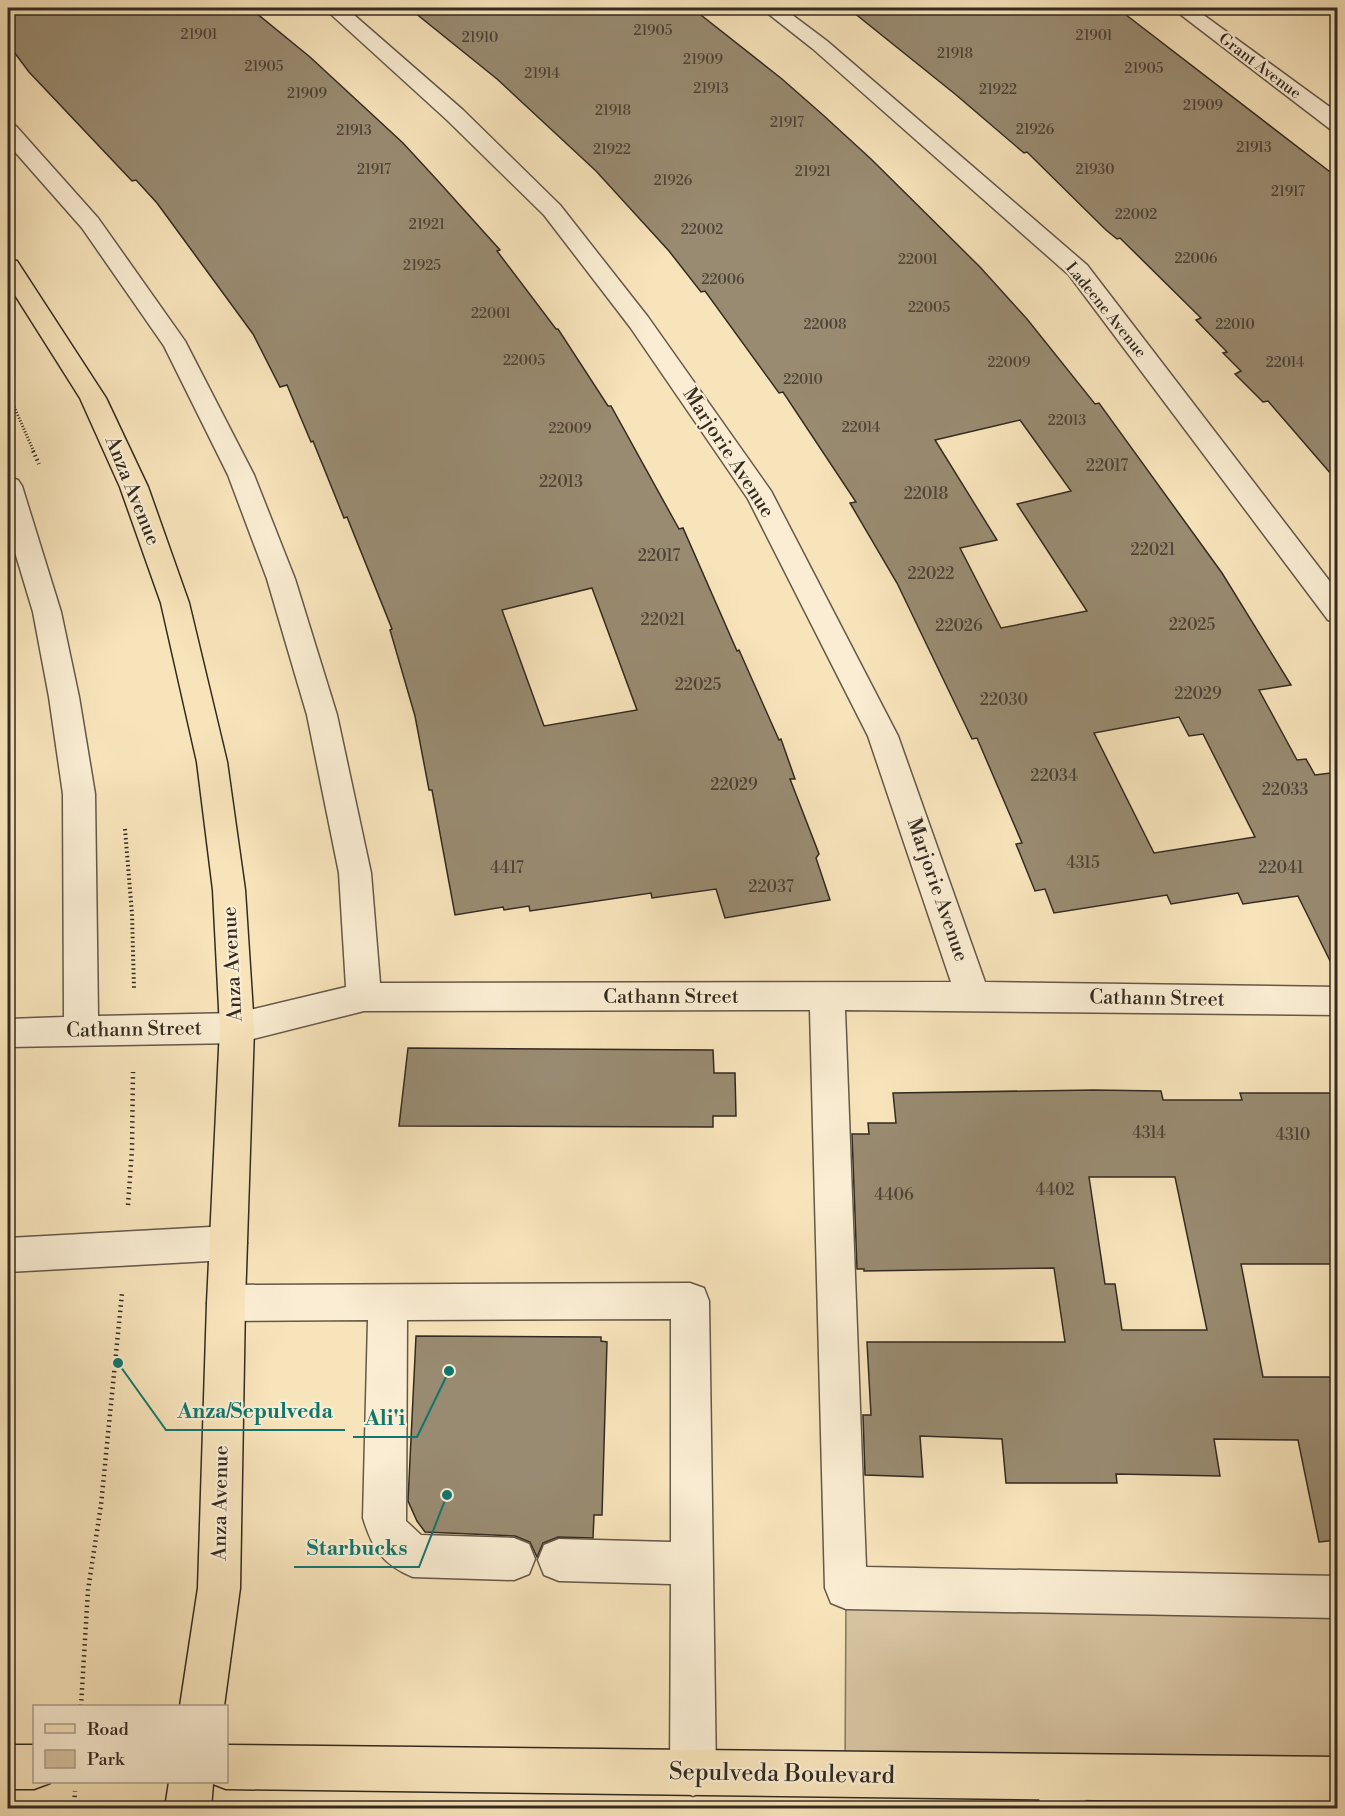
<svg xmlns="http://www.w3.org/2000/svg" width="1345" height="1816" font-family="'Libre Bodoni',serif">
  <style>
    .green { fill: #d7c4a1; stroke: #857761; stroke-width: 1.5 }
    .building { fill: #998b71; stroke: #332a21; stroke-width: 1.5; fill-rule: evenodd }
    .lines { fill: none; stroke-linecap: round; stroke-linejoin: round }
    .minor-casing { stroke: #645848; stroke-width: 3 }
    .major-casing { stroke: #332a21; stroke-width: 3 }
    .path-far2 { stroke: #332a21; stroke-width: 3; stroke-dasharray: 1 2; stroke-linecap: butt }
    .path-far1 { stroke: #332a21; stroke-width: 4; stroke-dasharray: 1.5 3; stroke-linecap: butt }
    .path { stroke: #332a21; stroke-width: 4.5; stroke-dasharray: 1.5 4; stroke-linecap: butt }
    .minor { fill: #faedd3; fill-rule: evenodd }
    .major { fill: #f8e4bb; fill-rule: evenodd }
    .labels { text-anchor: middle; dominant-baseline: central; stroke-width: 4.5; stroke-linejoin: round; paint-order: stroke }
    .far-number-label { font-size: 14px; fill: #4c4235 }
    .far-street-label { font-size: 16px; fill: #332a21; stroke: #faedd3 }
    .number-label { font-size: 16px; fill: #4c4235 }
    .street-label { font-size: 20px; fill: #332a21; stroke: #faedd3 }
    .near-street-label { font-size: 24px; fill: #332a21; stroke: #faedd3 }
    .leader { fill: none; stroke: #0f766e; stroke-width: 2 }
    .callout-dot { fill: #0f766e; stroke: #faedd3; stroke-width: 2 }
    .callout-label { font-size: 21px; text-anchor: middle; font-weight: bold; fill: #0f766e; stroke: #faedd3; stroke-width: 4.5; stroke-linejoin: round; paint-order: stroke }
  </style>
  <rect width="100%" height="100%" fill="#f8e4bb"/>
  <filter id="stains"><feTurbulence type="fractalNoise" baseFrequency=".00333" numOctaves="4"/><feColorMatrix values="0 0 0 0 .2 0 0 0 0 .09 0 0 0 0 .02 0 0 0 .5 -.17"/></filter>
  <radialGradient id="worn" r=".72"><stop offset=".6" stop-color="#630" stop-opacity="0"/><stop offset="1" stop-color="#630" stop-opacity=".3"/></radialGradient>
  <!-- green -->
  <polygon class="green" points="846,1588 1337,1597 1337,1780 845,1775"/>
  <!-- building -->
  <g class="building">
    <path d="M8,8H250L310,57L403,143L438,181L500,250L497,251L556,329H558L608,406H611L679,529L683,528L737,651L739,650L779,740L781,739L795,779H790L819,854L816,858L830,900L725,918L716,889L652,898L651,893L530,911L529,906L504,910L503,907L455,915L432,790H429L415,716L390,630L392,629L347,517L344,518L313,441L311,442L287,385L280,387L253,334L157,203L136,180L132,181L29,72L8,44ZM592,588L637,710L544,726L502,610Z"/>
    <path d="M409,8H692L782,79L823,115L871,159L980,267L1027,319L1095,404L1099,403L1222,573L1291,685L1259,690L1297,760L1306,759L1315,775L1338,772V977L1298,896L1243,904L1238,893L1171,904L1167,895L1054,913L1045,889L1035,891L1016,844L1022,843L977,738L972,739L897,583L850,503L856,502L783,392L779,393L705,291L701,292L669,251L596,171L497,79ZM1020,420L1071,491L1017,504L1087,611L1001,628L960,548L997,540L935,440ZM1179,717L1189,736L1203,734L1255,837L1154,853L1094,733Z"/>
    <polygon points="848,8 1117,8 1338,178 1338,482 1268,401 1263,402 1235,374 1241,371 1223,353 1227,352 1196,320 1201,318 1120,238 1117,239 1106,230 1027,152 1024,153 955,94"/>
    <polygon points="408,1048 713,1050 714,1073 735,1073 736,1116 713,1116 713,1127 399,1126"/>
    <path d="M1093,1090L1161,1091L1163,1100H1242L1240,1093H1338V1264H1241L1263,1377H1338V1540L1319,1542L1298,1440L1214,1439L1220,1476L1116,1474L1117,1483H1006L1002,1439L920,1436L923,1477L865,1475L863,1415H871L867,1342H1065L1054,1268L864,1271V1269H857L852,1134H869L868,1123H896L893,1093ZM1089,1177H1175L1207,1330H1122L1115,1284H1105Z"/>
    <polygon points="416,1336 601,1337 601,1341 607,1342 602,1515 594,1515 593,1538 558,1537 543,1543 537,1557 530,1542 515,1536 425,1532 417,1521 408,1501"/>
  </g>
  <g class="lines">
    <defs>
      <g id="minor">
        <polygon points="324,8 346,8 463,110 560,205 648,317 771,491 898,736 985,982 1338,987 1338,1015 845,1010 866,1567 1338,1576 1338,1618 846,1609 831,1603 825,1588 810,1010 364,1011 237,1043 8,1047 8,1019 64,1017 63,794 49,697 33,612 8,529 8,477 18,480 22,486 61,612 79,697 95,794 98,1016 237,1013 346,987 339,873 307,715 267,579 228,475 164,346 82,228 8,144 8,124 16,126 98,218 185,341 254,475 295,579 337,715 371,873 380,983 951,982 868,736 748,499 630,327 544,215 447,120"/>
        <polygon points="761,8 783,8 827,41 1087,265 1338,592 1338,623 1328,620 1069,275 813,49"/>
        <polygon points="1172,8 1194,8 1338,113 1338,131 1330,129"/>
        <polygon points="228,1226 241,1231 247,1243 241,1255 228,1260 8,1272 8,1238"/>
        <path d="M690,1283L704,1288L709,1301L716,1773L709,1789L693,1796L677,1789L670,1773L671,1584L559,1581L544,1575L538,1560L544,1545L559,1539L671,1542V1319L407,1320L406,1521L421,1535L514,1538L529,1544L535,1559L529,1574L514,1580L413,1577C383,1565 372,1548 363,1518L368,1320L226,1321L212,1316L207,1303L212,1290L226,1285Z"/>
        <polygon points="1058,1755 1074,1762 1081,1778 1087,1808 1041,1808 1035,1778 1042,1762"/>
      </g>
      <g id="major">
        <polygon points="8,259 17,261 106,398 148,487 189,603 227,762 245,890 254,1028 245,1303 240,1588 224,1706 180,1706 198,1588 207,1303 220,1028 213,890 197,762 161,603 120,487 80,398 8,284"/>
        <polygon points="8,1745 34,1745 34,1782 50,1783 34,1789 8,1789"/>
        <polygon points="226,1745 1338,1757 1338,1803 226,1789 213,1784 211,1808 165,1808 169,1782 226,1782"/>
      </g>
    </defs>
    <!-- minor casing -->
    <use href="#minor" class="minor-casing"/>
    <!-- major casing -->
    <use href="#major" class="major-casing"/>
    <!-- path-far2 -->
    <polyline class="path-far2" points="8,393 34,452"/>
    <!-- path-far1 -->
    <g class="path-far1">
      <polyline points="33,451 39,464"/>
      <polyline points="125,829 132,914 134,989"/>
    </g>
    <!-- path -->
    <g class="path">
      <polyline points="128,1205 132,1149 133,1072"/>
      <polyline points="81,1706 88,1590 101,1505 122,1293"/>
      <polyline points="74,1808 75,1791"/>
    </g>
    <!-- minor -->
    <use href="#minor" class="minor"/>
    <!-- major -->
    <use href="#major" class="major"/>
  </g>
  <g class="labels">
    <!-- far-number labels -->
    <g class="far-number-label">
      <text x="653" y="31">21905</text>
      <text x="199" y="35">21901</text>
      <text x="1094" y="36">21901</text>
      <text x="480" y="38">21910</text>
      <text x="955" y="54">21918</text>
      <text x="703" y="60">21909</text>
      <text x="264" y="67">21905</text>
      <text x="1144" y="69">21905</text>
      <text x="542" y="74">21914</text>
      <text x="711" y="89">21913</text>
      <text x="998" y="90">21922</text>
      <text x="307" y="94">21909</text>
      <text x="1203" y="106">21909</text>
      <text x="613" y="111">21918</text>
      <text x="787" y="123">21917</text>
      <text x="1035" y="130">21926</text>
      <text x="354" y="131">21913</text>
      <text x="1254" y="148">21913</text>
      <text x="612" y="150">21922</text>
      <text x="374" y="170">21917</text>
      <text x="1095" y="170">21930</text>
      <text x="813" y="172">21921</text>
      <text x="673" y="181">21926</text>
      <text x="1288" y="192">21917</text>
      <text x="1136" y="215">22002</text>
      <text x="427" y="225">21921</text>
      <text x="702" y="230">22002</text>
      <text x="1196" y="259">22006</text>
      <text x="918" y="260">22001</text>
      <text x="422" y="266">21925</text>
      <text x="723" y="280">22006</text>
      <text x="929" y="308">22005</text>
      <text x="491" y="314">22001</text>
      <text x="825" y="325">22008</text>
      <text x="1235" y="325">22010</text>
      <text x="524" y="361">22005</text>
      <text x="1009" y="363">22009</text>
      <text x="1285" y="363">22014</text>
      <text x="803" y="380">22010</text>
      <text x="1067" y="421">22013</text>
      <text x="861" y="428">22014</text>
      <text x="570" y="429">22009</text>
    </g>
    <!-- far-street labels -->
    <g class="far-street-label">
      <text transform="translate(1260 66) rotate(37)">Grant Avenue</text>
      <text transform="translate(1106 310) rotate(51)">Ladeene Avenue</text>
    </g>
    <!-- number labels -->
    <g class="number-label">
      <text x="1107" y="466">22017</text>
      <text x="561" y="482">22013</text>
      <text x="926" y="494">22018</text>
      <text x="1153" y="550">22021</text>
      <text x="659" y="556">22017</text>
      <text x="931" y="574">22022</text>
      <text x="663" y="620">22021</text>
      <text x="1192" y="625">22025</text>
      <text x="959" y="626">22026</text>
      <text x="698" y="685">22025</text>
      <text x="1198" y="694">22029</text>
      <text x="1004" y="700">22030</text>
      <text x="1054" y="776">22034</text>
      <text x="734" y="785">22029</text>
      <text x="1285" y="790">22033</text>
      <text x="1083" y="863">4315</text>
      <text x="507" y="868">4417</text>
      <text x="1281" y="868">22041</text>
      <text x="771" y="887">22037</text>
      <text x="1149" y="1133">4314</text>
      <text x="1293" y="1135">4310</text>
      <text x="1055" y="1190">4402</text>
      <text x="894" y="1195">4406</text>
    </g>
    <!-- street labels -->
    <g class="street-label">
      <text transform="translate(728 453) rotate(57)">Marjorie Avenue</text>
      <text transform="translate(132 491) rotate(68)">Anza Avenue</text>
      <text transform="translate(937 890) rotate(71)">Marjorie Avenue</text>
      <text transform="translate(233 964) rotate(-93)">Anza Avenue</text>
      <text x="671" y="997">Cathann Street</text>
      <text transform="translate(1157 999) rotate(1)">Cathann Street</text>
      <text transform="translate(134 1030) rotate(-1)">Cathann Street</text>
      <text transform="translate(221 1503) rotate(-89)">Anza Avenue</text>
    </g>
    <!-- near-street labels -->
    <g class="near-street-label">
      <text transform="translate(782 1774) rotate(1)">Sepulveda Boulevard</text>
    </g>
  </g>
  <!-- callouts -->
  <path class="leader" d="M118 1363L166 1430H345M449 1371L417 1437H353M447 1495L419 1567H294"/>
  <g class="callout-dot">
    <circle cx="118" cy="1363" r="6"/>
    <circle cx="449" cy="1371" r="6"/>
    <circle cx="447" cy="1495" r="6"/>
  </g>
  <g class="callout-label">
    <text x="255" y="1418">Anza/Sepulveda</text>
    <text x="385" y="1425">Ali'i</text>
    <text x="357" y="1555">Starbucks</text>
  </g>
  <!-- margin -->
  <rect width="1345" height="1816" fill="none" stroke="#f8e4bb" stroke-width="30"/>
  <rect x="9" y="9" width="1327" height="1798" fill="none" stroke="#332a21" stroke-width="3"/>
  <rect x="15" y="15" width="1315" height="1786" fill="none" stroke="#332a21" stroke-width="1.5"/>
  <!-- legend -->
  <rect x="33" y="1705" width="195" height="78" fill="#faedd3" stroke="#aa9f8c" stroke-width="1.5"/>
  <rect x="45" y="1724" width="30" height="9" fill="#f8e4bb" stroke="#aa9f8c" stroke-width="1.5"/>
  <text x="87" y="1735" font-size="18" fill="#332a21">Road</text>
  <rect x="45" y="1750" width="30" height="18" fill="#d7c4a1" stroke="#aa9f8c" stroke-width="1.5"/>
  <text x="87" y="1765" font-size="18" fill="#332a21">Park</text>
  <rect width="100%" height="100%" filter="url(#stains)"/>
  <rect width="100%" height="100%" fill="url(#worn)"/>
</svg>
